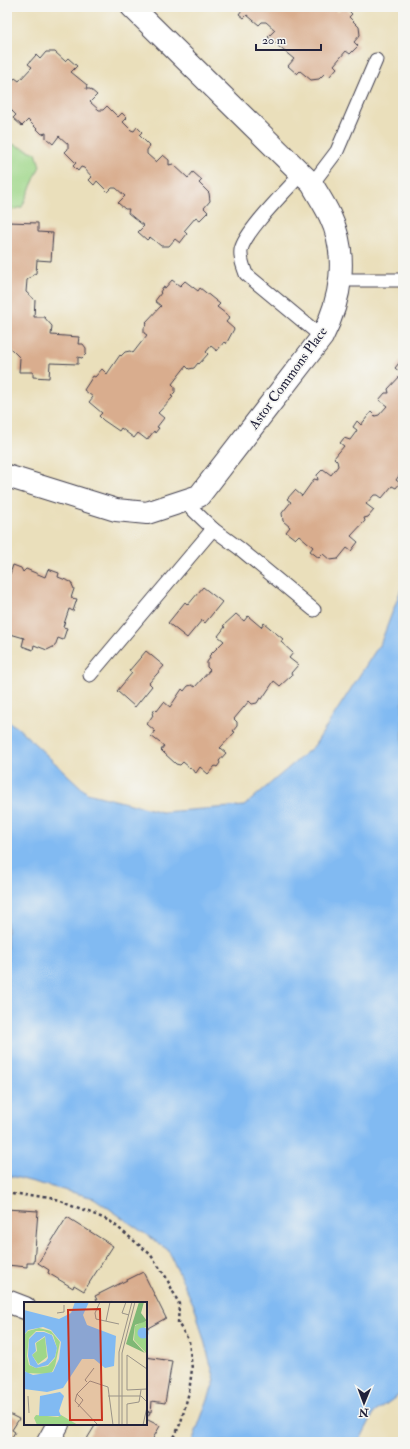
<svg xmlns="http://www.w3.org/2000/svg" width="410" height="1449" font-family="'IM FELL Double Pica',serif">
  <style>
    .green { fill: #9fd789; stroke: #607c62 }
    .water { fill: #81baf2; stroke: #526e96 }
    .building { fill: #d9ad8e }
    .lines { fill: none; stroke-linecap: round; stroke-linejoin: round }
    .service-casing { stroke: #403e4e; stroke-width: 15 }
    .minor-casing { stroke: #403e4e; stroke-width: 24 }
    .path { stroke: #403e4e; stroke-width: 2.5; stroke-dasharray: 3 3; stroke-linecap: butt }
    .service { stroke: #fff; stroke-width: 13 }
    .minor { stroke: #fff; stroke-width: 22 }
    .labels { text-anchor: middle; dominant-baseline: central; stroke-width: 3.5; stroke-linejoin: round; paint-order: stroke }
    .street-label { font-size: 14px; fill: #22223b; stroke: #f6f6f2 }
    .inset-road { fill: none; stroke: #9a9388; stroke-width: 1 }
    .view { fill: #c8321e; fill-opacity: 0.15; stroke: #c8321e; stroke-width: 2 }
    .inset-edge { fill: none; stroke: #22223b; stroke-width: 2 }
  </style>
  <rect width="100%" height="100%" fill="#f6f6f2"/>
  <filter id="ink" filterUnits="userSpaceOnUse"><feTurbulence type="fractalNoise" baseFrequency=".025" numOctaves="2"/><feDisplacementMap in="SourceGraphic" scale="8" xChannelSelector="R" yChannelSelector="G"/><feConvolveMatrix kernelMatrix="1 2 1 2 8 2 1 2 1" color-interpolation-filters="sRGB"/></filter>
  <filter id="wash" filterUnits="userSpaceOnUse"><feTurbulence type="fractalNoise" baseFrequency=".012" numOctaves="4" result="noise"/><feDisplacementMap in="SourceGraphic" scale="16" xChannelSelector="R" yChannelSelector="G"/><feGaussianBlur stdDeviation="0.9" result="paint"/><feColorMatrix in="noise" values="0 0 0 0 0 0 0 0 0 0 0 0 0 0 0 0 0 1.4 0 .05"/><feComposite in="paint" operator="in"/></filter>
  <g filter="url(#wash)">
    <rect width="100%" height="100%" fill="#eadfbb"/>
    <!-- green -->
    <polygon class="green" points="7,142 36,153 40,166 22,207 12,210 7,208"/>
    <!-- water -->
    <polygon class="water" points="403,584 403,1392 374,1413 359,1442 192,1442 215,1380 195,1308 168,1250 94,1198 7,1175 7,721 17,727 87,793 162,812 244,806 314,746 381,642"/>
    <g id="blocks">
      <!-- building -->
      <g class="building">
        <polygon points="240,7 332,7 338,12 343,7 345,7 352,14 349,17 359,27 360,35 354,42 358,46 350,54 346,51 334,65 337,68 329,77 325,73 319,79 311,80 300,71 297,74 288,66 294,59 278,46 279,43 275,43 268,37 275,30 266,22 262,22 259,25 247,15 244,18 239,14 242,10"/>
        <polygon points="46,52 55,52 65,61 68,58 77,66 71,72 87,85 86,89 90,89 97,95 90,102 99,110 103,110 107,106 118,117 122,113 127,118 123,122 131,130 134,131 137,127 142,132 139,135 150,146 147,150 147,154 156,162 163,155 169,160 169,165 173,164 188,178 193,172 202,180 199,183 209,193 210,201 204,208 208,212 200,220 196,217 184,231 187,234 180,243 175,239 169,246 161,246 150,237 147,240 138,232 144,226 128,213 129,209 125,209 118,203 125,196 116,188 112,188 108,192 97,181 94,185 89,180 92,177 84,168 81,167 78,171 73,166 76,163 65,152 68,149 68,144 59,136 53,144 46,138 46,133 42,134 28,120 22,126 13,118 16,115 7,106 7,95 12,90 7,87 15,78 19,81 32,67 28,64 36,55 40,59"/>
        <polygon points="7,222 38,223 38,232 53,233 51,261 37,260 36,273 27,280 26,292 35,300 34,317 44,317 52,326 51,335 79,337 78,344 83,344 86,348 86,354 82,358 78,357 78,364 50,363 49,378 33,377 33,372 19,372 20,358 10,348 7,347"/>
        <polygon points="172,280 180,286 185,281 198,291 200,288 220,304 217,307 230,317 226,322 234,329 226,344 224,342 217,351 211,346 206,352 208,354 199,364 198,363 194,368 189,369 186,366 172,384 175,387 175,392 171,396 173,397 158,413 164,418 157,427 159,428 155,433 154,431 147,440 138,433 134,438 121,428 119,431 103,420 99,416 102,413 89,402 93,397 84,390 93,376 95,377 102,369 107,374 120,355 121,356 125,352 130,351 133,353 147,335 144,333 144,328 147,323 146,322 161,306 155,301 161,293 160,292 163,287 165,288"/>
        <polygon points="403,358 403,470 396,480 400,483 396,488 392,486 382,498 378,495 374,495 366,504 374,510 368,517 364,518 365,521 351,536 358,542 351,551 347,548 338,559 330,560 323,554 319,558 310,551 313,547 299,535 295,539 286,532 290,527 283,521 282,513 291,502 287,499 295,490 302,496 314,479 318,480 317,475 323,469 331,475 338,466 337,461 334,458 344,446 340,443 344,438 350,440 356,432 357,430 353,427 357,421 361,425 371,412 375,416 379,415 387,406 379,400 385,393 389,393 388,389 402,374 395,368"/>
        <polygon points="13,565 21,568 23,572 26,569 45,577 48,569 59,573 58,577 71,582 74,589 71,598 77,599 73,611 69,609 63,627 67,628 63,640 58,638 55,646 47,650 34,645 33,650 22,646 24,638 7,633 7,573 10,574"/>
        <polygon points="203,587 222,602 205,623 202,620 187,638 168,623 185,602 188,605"/>
        <polygon points="236,614 244,621 248,616 261,627 264,623 283,639 281,642 293,653 289,658 298,665 291,673 292,675 280,686 274,681 262,699 260,698 257,703 252,704 249,701 234,719 237,722 237,726 233,731 235,732 220,748 226,753 219,761 220,763 217,767 215,766 208,774 200,767 196,773 183,762 180,765 176,764 164,753 161,750 164,746 151,736 155,731 147,724 153,715 152,714 155,709 157,711 164,702 170,707 182,689 184,691 188,686 192,685 195,687 210,670 207,667 207,662 210,658 209,656 224,641 218,636 225,627 223,626"/>
        <polygon points="146,651 164,666 149,683 152,686 135,707 117,691 132,673 129,671"/>
        <polygon points="7,1209 38,1211 34,1263 27,1263 27,1267 7,1265"/>
        <polygon points="67,1217 113,1246 84,1291 74,1285 73,1288 48,1273 49,1270 38,1263"/>
        <polygon points="143,1272 166,1318 146,1329 146,1303 94,1303 97,1300 95,1296"/>
        <polygon points="146,1357 172,1361 165,1403 152,1401 151,1412 146,1411"/>
        <polygon points="146,1412 150,1413 146,1419 160,1426 151,1442 85,1442 96,1424 146,1424"/>
        <polygon points="7,1413 19,1419 12,1430 15,1432 9,1442 7,1442"/>
      </g>
    </g>
  </g>
  <g filter="url(#ink)">
    <use href="#blocks" fill-opacity="0" stroke="#403e4e" stroke-width="1"/>
    <g class="lines">
      <defs>
        <g id="service">
          <path d="M302,173C287,190 245,231 241,250C240,258 243,266 246,274L322,337"/>
          <polyline points="312,184 337,151 376,60"/>
          <polyline points="341,280 403,280"/>
          <polyline points="213,529 239,548 314,610"/>
          <polyline points="90,675 213,529 184,501"/>
        </g>
        <g id="minor">
          <path d="M7,476L116,510L147,513L199,496L322,337C341,300 349,255 330,216C325,205 318,195 312,184L132,7"/>
          <polyline points="7,1301 25,1308"/>
          <polyline points="48,1442 58,1424"/>
        </g>
      </defs>
      <!-- service casing -->
      <use href="#service" class="service-casing"/>
      <!-- minor casing -->
      <use href="#minor" class="minor-casing"/>
      <!-- path -->
      <polyline class="path" points="7,1191 60,1200 110,1221 150,1254 166,1277 179,1304 178,1323 189,1341 192,1369 189,1392 181,1422 172,1442"/>
      <!-- service -->
      <use href="#service" class="service"/>
      <!-- minor -->
      <use href="#minor" class="minor"/>
    </g>
  </g>
  <g class="labels">
    <!-- street labels -->
    <g class="street-label">
      <text transform="translate(288 378) rotate(-54)">Astor Commons Place</text>
    </g>
  </g>
  <!-- overview -->
  <g transform="translate(24 1302)">
    <rect width="123" height="123" fill="#eadfbb"/>
    <path d="M118,20H123V26L121,25L115,34L123,36V52L110,38L111,24ZM15,26L27,29L36,40L31,64L28,70L23,72L3,71L0,68V33L4,29ZM12,29H20L29,33L33,46L31,56L24,64L12,66L5,63L3,54L5,36ZM21,35L23,55L14,62L8,53L13,49L12,41ZM37,113L54,123H13L10,116L12,113L34,115Z" fill="#9fd789" fill-rule="evenodd"/>
    <path d="M115,0H120L117,11L123,19L111,23L109,38L121,51L102,42Z" fill="#7fb875"/>
    <path d="M51,0H65L59,13L63,23L92,34L90,64L81,66L70,57H58L39,86L23,90L0,87V69L9,73L29,70L35,57L37,40L27,28L19,25L4,28L0,33V8L35,17L47,11ZM113.5 31a5.5 5.5 0 1 1 11 0a5.5 5.5 0 1 1-11 0ZM12,30H20L28,33L33,46L31,55L24,63L12,66L6,63L4,54L5,37ZM21,34L24,56L22,59L14,63L8,53L12,49L11,41ZM36,90L40,94L35,109L37,114H15L16,94Z" fill="#81baf2" fill-rule="evenodd"/>
    <path class="inset-road" d="M76,0L71,11L72,17L95,22M102,0L98,11L105,13M33,11L40,10V3M82,19L86,0M123,67L103,53V88L123,87M63,80L61,78L70,66M53,92L59,98L54,105M4,94L5,111M84,94H117L123,100M74,123L51,99L53,92L66,79L84,85L89,123M95,123V50L108,0M98,123V51L111,0M103,123V102L115,100L117,88M119,123L123,105"/>
    <path class="view" d="M76,7L78,118H46L44,8Z"/>
    <rect width="123" height="123" class="inset-edge"/>
  </g>
  <!-- margin -->
  <rect width="410" height="1449" fill="none" stroke="#f6f6f2" stroke-width="24"/>
  <!-- north arrow -->
  <g transform="translate(364 1403) rotate(181)" stroke="#f6f6f2" stroke-width="3" paint-order="stroke">
  <path d="M0-3L7 15L0 10L-7 15Z" fill="#22223b"/>
  <text y="-6" font-size="11" font-weight="bold" text-anchor="middle" fill="#22223b">N</text>
  </g>
  <!-- scale -->
  <path d="M256 44v6h65v-6" fill="none" stroke="#22223b" stroke-width="2"/>
  <text x="262" y="44" font-size="12" fill="#22223b" stroke="#f6f6f2" stroke-width="3" paint-order="stroke">20 m</text>
</svg>
